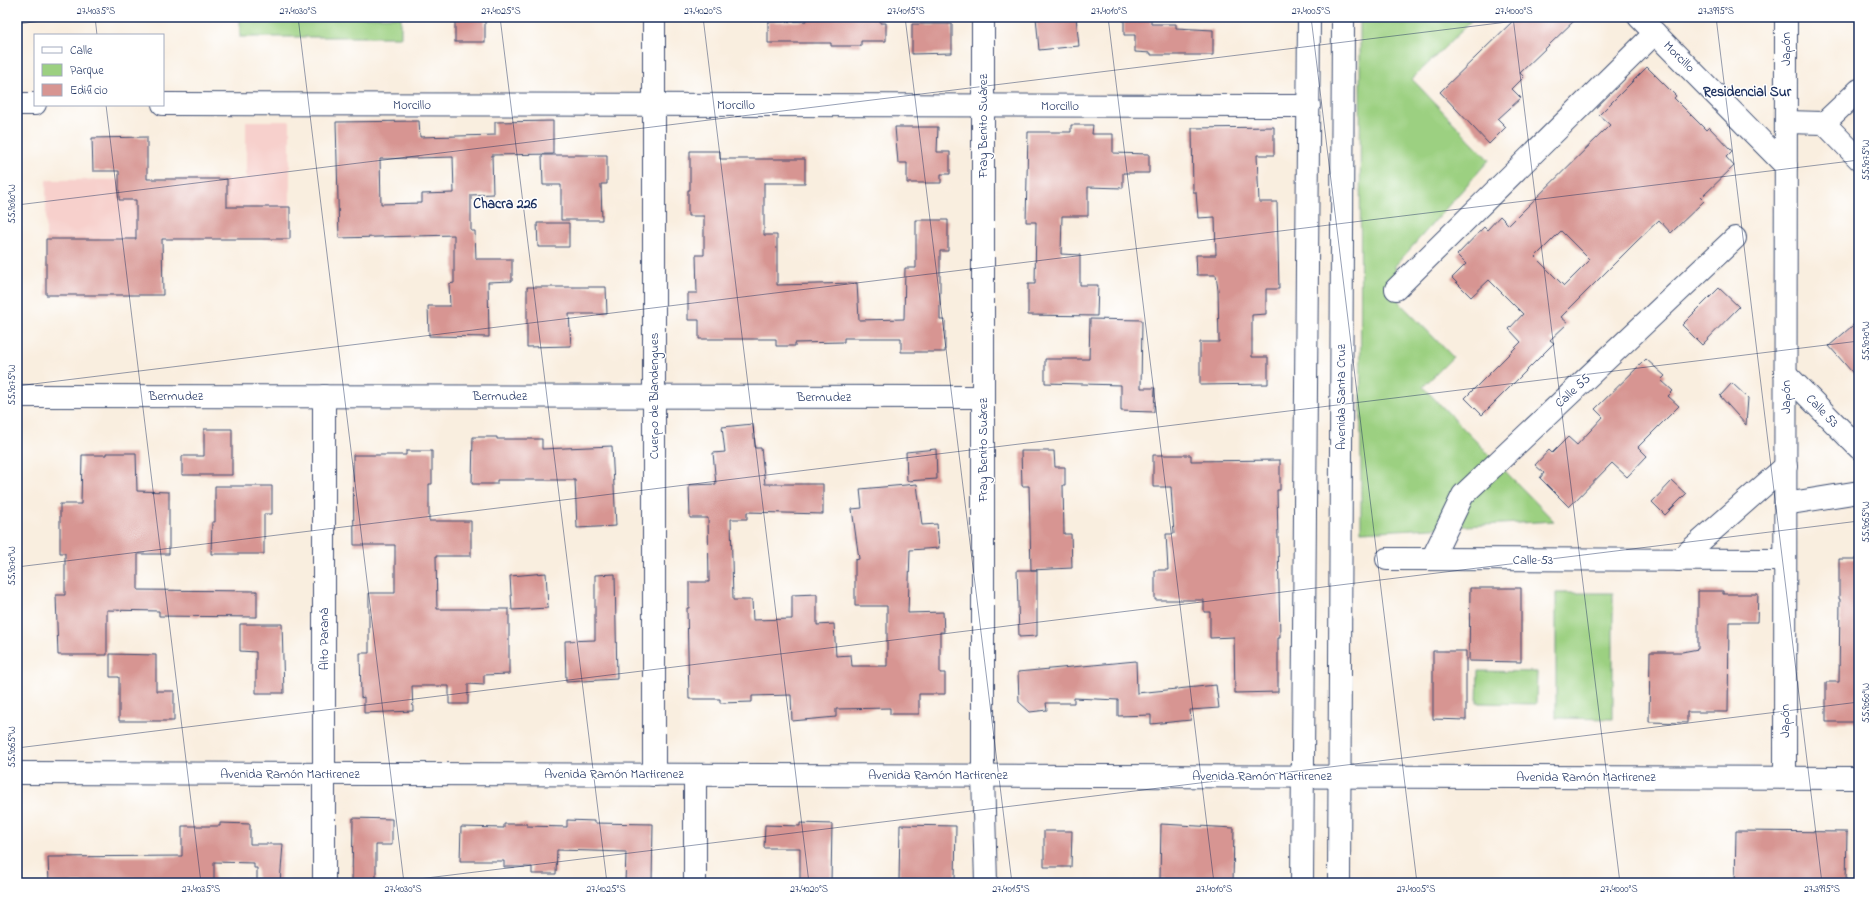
<svg xmlns="http://www.w3.org/2000/svg" width="1876" height="900" font-family="'Indie Flower',sans-serif">
  <style>
    .built { fill: #f7d0cc }
    .green { fill: #9cd081; stroke: #5c8070 }
    .building { fill: #d79592; fill-rule: evenodd }
    .lines { fill: none; stroke-linecap: round; stroke-linejoin: round }
    .street-casing { stroke: #3c4c71; stroke-width: 24 }
    .secondary-casing { stroke: #3c4c71; stroke-width: 24 }
    .primary-casing { stroke: #3c4c71; stroke-width: 24 }
    .street { stroke: #fff; stroke-width: 22 }
    .secondary { stroke: #fff; stroke-width: 22 }
    .primary { stroke: #fff; stroke-width: 22 }
    .ticks { fill: none; stroke: #1b2f5e; stroke-width: 1; stroke-opacity: 0.45 }
    .labels { text-anchor: middle; dominant-baseline: central; stroke-width: 3; stroke-linejoin: round; paint-order: stroke }
    .street-label { font-size: 13px; fill: #1b2f5e; stroke: #fff }
    .neighbourhood-label { font-size: 14px; font-weight: bold; fill: #1b2f5e; stroke: #fff }
    .neatline { fill: none; stroke: #1b2f5e; stroke-width: 1.5 }
    .ticks-label { font-size: 10px; text-anchor: middle; fill: #1b2f5e }
  </style>
  <rect width="100%" height="100%" fill="#fff"/>
  <filter id="ink" filterUnits="userSpaceOnUse"><feTurbulence type="fractalNoise" baseFrequency=".025" numOctaves="2"/><feDisplacementMap in="SourceGraphic" scale="8" xChannelSelector="R" yChannelSelector="G"/><feConvolveMatrix kernelMatrix="1 2 1 2 8 2 1 2 1" color-interpolation-filters="sRGB"/></filter>
  <filter id="wash" filterUnits="userSpaceOnUse"><feTurbulence type="fractalNoise" baseFrequency=".012" numOctaves="4" result="noise"/><feDisplacementMap in="SourceGraphic" scale="16" xChannelSelector="R" yChannelSelector="G"/><feGaussianBlur stdDeviation="0.9" result="paint"/><feColorMatrix in="noise" values="0 0 0 0 0 0 0 0 0 0 0 0 0 0 0 0 0 1.4 0 .05"/><feComposite in="paint" operator="in"/></filter>
  <g filter="url(#wash)">
    <rect width="100%" height="100%" fill="#f9eedf"/>
    <!-- built -->
    <polygon class="built" points="246,121 290,121 290,239 46,239 46,180 246,179"/>
    <!-- green -->
    <g class="green">
      <rect x="240" y="17" width="161" height="20"/>
      <polygon points="1360,17 1476,17 1412,79 1489,160 1395,266 1399,302 1453,357 1423,387 1554,521 1361,532"/>
      <polygon points="1556,593 1613,593 1613,719 1556,718"/>
      <polygon points="1478,671 1537,672 1536,704 1477,703"/>
    </g>
    <g id="blocks">
      <!-- building -->
      <g class="building">
        <rect x="455" y="17" width="30" height="25"/>
        <polygon points="806,17 880,17 880,23 886,23 886,41 861,41 861,46 831,46 831,43 768,43 768,22 806,21"/>
        <polygon points="1036,17 1076,17 1079,46 1039,50"/>
        <polygon points="1124,17 1151,17 1151,24 1176,24 1176,28 1213,30 1213,55 1151,55 1151,53 1135,52 1135,35 1124,35"/>
        <polygon points="1517,17 1578,17 1520,73 1524,77 1512,89 1521,98 1498,119 1506,127 1489,144 1440,92"/>
        <polygon points="912,24 952,24 952,53 912,54"/>
        <path d="M1647,67L1676,96L1674,98L1706,130L1709,127L1732,151L1726,157L1734,166L1701,198L1704,201L1671,233L1659,220L1636,242L1561,317L1568,323L1550,340L1554,343L1482,415L1465,398L1521,342L1509,329L1523,314L1489,280L1471,297L1452,278L1466,264L1457,255L1484,227L1487,230L1500,216L1509,225L1520,214L1610,125L1599,115ZM1561,231L1590,260L1564,286L1535,257Z"/>
        <path d="M419,121L420,137L495,135V122L553,121V154L492,155L493,194L471,195V231H475L476,259H512V281L488,282L489,337L429,336L428,306H450L449,284L454,283V235L339,238L336,122ZM453,157L454,193L422,194V203L381,204L380,159Z"/>
        <polygon points="1071,125 1093,125 1092,134 1113,134 1113,153 1149,154 1149,173 1123,173 1123,188 1088,187 1088,216 1062,216 1061,254 1080,255 1080,285 1098,285 1097,316 1028,315 1028,284 1035,284 1036,222 1026,222 1028,132 1071,132"/>
        <polygon points="895,127 938,127 937,152 950,152 950,174 941,174 941,183 907,183 907,163 898,163"/>
        <polygon points="1274,127 1274,155 1257,155 1259,202 1277,202 1279,289 1266,289 1266,314 1252,315 1252,357 1268,357 1268,384 1200,385 1200,342 1219,342 1218,290 1216,275 1197,275 1196,255 1216,255 1215,217 1198,218 1196,192 1193,192 1192,128"/>
        <polygon points="147,137 147,179 227,179 227,207 290,207 290,239 162,239 163,295 46,295 46,239 136,239 136,200 119,200 119,171 93,171 92,138"/>
        <polygon points="690,151 720,151 720,159 805,159 805,183 764,183 764,235 777,235 777,285 857,283 859,320 904,319 905,268 916,268 916,220 948,220 948,251 940,251 940,320 945,320 945,352 901,352 901,338 844,338 844,342 795,343 795,346 776,346 776,339 699,339 699,320 688,320 688,293 697,293 696,255 704,255 704,216 688,216 688,190 690,190"/>
        <polygon points="542,155 607,155 607,184 601,184 602,220 561,220 561,185 543,185"/>
        <polygon points="537,223 569,223 569,247 538,247"/>
        <polygon points="527,287 606,287 607,314 569,314 571,346 527,347"/>
        <polygon points="1719,288 1739,307 1702,345 1682,325"/>
        <polygon points="1090,319 1142,320 1141,388 1155,388 1154,412 1121,411 1121,385 1045,383 1045,359 1089,359"/>
        <polygon points="1859,320 1859,380 1829,346"/>
        <polygon points="1646,359 1665,376 1661,380 1673,391 1668,396 1679,406 1638,447 1647,456 1627,477 1612,463 1569,507 1540,478 1544,473 1535,465 1549,450 1552,453 1568,437 1577,445 1603,417 1595,409"/>
        <polygon points="1732,383 1748,398 1746,425 1720,396"/>
        <polygon points="753,424 755,448 761,448 765,484 823,484 823,514 747,512 747,519 731,519 733,600 752,600 753,620 792,619 792,595 817,594 817,625 834,624 836,656 851,655 852,666 887,666 887,606 855,606 855,560 859,559 852,509 862,508 860,489 917,484 922,525 937,524 939,548 910,550 908,613 943,612 944,632 940,632 940,673 945,673 945,694 919,694 919,714 890,714 890,708 836,709 836,717 792,721 791,695 752,696 752,702 720,703 720,699 689,699 687,608 689,608 689,582 709,582 708,518 690,518 689,485 716,484 713,453 725,452 722,427"/>
        <polygon points="204,429 232,429 232,475 182,475 182,456 204,456"/>
        <polygon points="473,437 497,437 497,439 542,439 542,449 612,446 616,526 577,528 575,480 497,480 497,484 472,484"/>
        <polygon points="936,449 937,479 907,481 906,452"/>
        <polygon points="406,451 432,451 432,484 429,484 429,521 471,521 471,556 436,556 437,609 509,609 509,674 484,675 484,685 468,684 468,704 449,704 449,686 412,686 413,711 364,713 364,697 361,698 360,653 369,653 369,593 395,593 395,545 354,545 353,455 406,455"/>
        <polygon points="1021,451 1054,451 1055,467 1065,467 1065,485 1063,485 1064,534 1071,534 1072,568 1031,570 1029,486 1022,486"/>
        <polygon points="106,453 136,453 137,491 169,492 169,554 138,554 138,590 257,591 257,617 159,616 159,611 107,610 107,655 58,655 56,595 65,595 65,553 60,553 60,504 81,504 82,455 106,455"/>
        <polygon points="1153,455 1191,455 1191,461 1280,460 1280,490 1277,490 1280,638 1278,638 1278,692 1235,693 1234,637 1210,638 1210,612 1204,612 1204,600 1155,600 1155,570 1168,570 1166,534 1174,534 1171,487 1153,487"/>
        <polygon points="1672,481 1686,494 1665,515 1652,502"/>
        <polygon points="215,486 272,486 272,514 264,514 264,554 211,554 212,522 215,522"/>
        <polygon points="1839,559 1859,559 1859,722 1826,722 1826,682 1839,682 1840,599 1839,599"/>
        <polygon points="1017,570 1037,570 1037,636 1019,637"/>
        <polygon points="546,573 548,608 512,610 510,576"/>
        <polygon points="615,574 617,679 566,682 565,641 595,640 595,575"/>
        <polygon points="1470,588 1521,588 1521,662 1469,661"/>
        <polygon points="1698,591 1723,591 1723,594 1758,594 1757,622 1729,622 1728,712 1687,712 1687,723 1649,722 1650,652 1682,652 1698,649"/>
        <polygon points="240,624 282,624 284,693 256,693 256,652 240,651"/>
        <polygon points="1433,651 1466,651 1466,720 1433,719"/>
        <polygon points="110,654 156,655 156,691 174,691 174,721 119,721 119,677 110,677"/>
        <polygon points="1136,661 1137,693 1216,685 1219,708 1190,710 1191,720 1151,724 1151,715 1118,716 1118,700 1074,698 1074,703 1046,703 1047,710 1030,712 1019,702 1018,672"/>
        <polygon points="353,818 392,819 392,845 376,845 376,883 352,883"/>
        <polygon points="567,820 594,821 594,823 653,824 652,883 625,883 626,852 557,850 556,874 532,874 532,867 504,867 504,861 460,861 461,827 504,828 504,824 527,824 527,826 567,827"/>
        <polygon points="220,823 250,824 250,844 283,844 280,883 257,883 257,868 254,868 254,863 214,862 214,883 49,883 48,857 182,856 182,826 220,826"/>
        <polygon points="800,823 832,824 831,883 800,883 800,848 764,848 765,825 800,826"/>
        <polygon points="1161,824 1234,828 1233,883 1191,883 1191,879 1160,879"/>
        <polygon points="900,825 956,826 955,880 899,880"/>
        <polygon points="1044,831 1072,831 1071,867 1044,867"/>
        <polygon points="1736,831 1847,832 1846,883 1735,883"/>
      </g>
    </g>
  </g>
  <g filter="url(#ink)">
    <use href="#blocks" fill-opacity="0" stroke="#3c4c71" stroke-width="1"/>
    <g class="lines">
      <defs>
        <g id="street">
          <polyline points="654,17 654,775"/>
          <polyline points="983,17 983,775 986,883"/>
          <polyline points="1639,17 1786,166"/>
          <polyline points="17,104 35,104"/>
          <polyline points="163,104 1309,106"/>
          <polyline points="1786,122 1824,123 1859,159"/>
          <polyline points="1824,123 1859,90"/>
          <polyline points="1396,289 1655,33"/>
          <polyline points="1785,373 1859,448"/>
          <polyline points="17,396 983,397"/>
          <polyline points="1785,504 1859,492"/>
          <polyline points="1387,559 1785,560"/>
          <polyline points="1432,559 1463,495 1735,238"/>
          <polyline points="1679,560 1786,466"/>
          <polyline points="1785,777 1786,17"/>
          <polyline points="324,883 324,396"/>
          <polyline points="695,883 695,775"/>
        </g>
        <g id="secondary">
          <polyline points="1302,883 1309,17"/>
          <polyline points="1339,883 1343,17"/>
        </g>
        <polyline id="primary" points="17,773 1859,778"/>
      </defs>
      <!-- street casing -->
      <use href="#street" class="street-casing"/>
      <!-- secondary casing -->
      <use href="#secondary" class="secondary-casing"/>
      <!-- primary casing -->
      <use href="#primary" class="primary-casing"/>
      <!-- street -->
      <use href="#street" class="street"/>
      <!-- secondary -->
      <use href="#secondary" class="secondary"/>
      <!-- primary -->
      <use href="#primary" class="primary"/>
    </g>
  </g>
  <!-- ticks -->
  <path class="ticks" d="M95,17L97,35M298,17L404,883M500,17L607,883M703,17L809,883M905,17L1012,883M1108,17L1214,883M1311,17L1417,883M1513,17L1620,883M1716,17L1822,883M17,24L76,17M106,105L201,883M17,205L1548,17M17,386L1859,160M17,567L1859,341M17,748L1859,521M386,883L1859,702"/>
  <g class="labels">
    <!-- street labels -->
    <g class="street-label">
      <text transform="translate(1786 49) rotate(-90)">Japón</text>
      <text transform="translate(1679 57) rotate(45)">Morcillo</text>
      <text x="412" y="105">Morcillo</text>
      <text x="736" y="105">Morcillo</text>
      <text x="1060" y="106">Morcillo</text>
      <text transform="translate(983 126) rotate(-90)">Fray Benito Suárez</text>
      <text transform="translate(1573 391) rotate(-43)">Calle 55</text>
      <text x="176" y="396">Bermudez</text>
      <text x="500" y="396">Bermudez</text>
      <text transform="translate(654 396) rotate(-90)">Cuerpo de Blandengues</text>
      <text x="824" y="397">Bermudez</text>
      <text transform="translate(1341 397) rotate(-90)">Avenida Santa Cruz</text>
      <text transform="translate(1786 397) rotate(-90)">Japón</text>
      <text transform="translate(1822 411) rotate(46)">Calle 53</text>
      <text transform="translate(983 450) rotate(-90)">Fray Benito Suárez</text>
      <text x="1533" y="560">Calle 53</text>
      <text transform="translate(324 639) rotate(-90)">Alto Paraná</text>
      <text transform="translate(1785 721) rotate(-90)">Japón</text>
      <text x="290" y="774">Avenida Ramón Martirenez</text>
      <text x="614" y="774">Avenida Ramón Martirenez</text>
      <text x="938" y="775">Avenida Ramón Martirenez</text>
      <text x="1262" y="776">Avenida Ramón Martirenez</text>
      <text x="1586" y="777">Avenida Ramón Martirenez</text>
    </g>
    <!-- neighbourhood labels -->
    <g class="neighbourhood-label">
      <text x="1747" y="92">Residencial Sur</text>
      <text x="505" y="204">Chacra 226</text>
    </g>
  </g>
  <!-- margin -->
  <rect width="1876" height="900" fill="none" stroke="#fff" stroke-width="44"/>
  <!-- legend -->
  <rect x="34" y="34" width="130" height="72" fill="#ffffff" stroke="#a4acbf"/>
  <rect x="42" y="47" width="20" height="6" fill="#ffffff" stroke="#a4acbf"/>
  <text x="70" y="54" font-size="12" fill="#1b2f5e">Calle</text>
  <rect x="42" y="64" width="20" height="12" fill="#9cd081" stroke="#a4acbf"/>
  <text x="70" y="74" font-size="12" fill="#1b2f5e">Parque</text>
  <rect x="42" y="84" width="20" height="12" fill="#d79592" stroke="#a4acbf"/>
  <text x="70" y="94" font-size="12" fill="#1b2f5e">Edificio</text>
  <rect x="22" y="22" width="1832" height="856" class="neatline"/>
  <g class="ticks-label">
    <text x="96" y="14">27.4035°S</text>
    <text x="298" y="14">27.4030°S</text>
    <text x="501" y="14">27.4025°S</text>
    <text x="703" y="14">27.4020°S</text>
    <text x="906" y="14">27.4015°S</text>
    <text x="1109" y="14">27.4010°S</text>
    <text x="1311" y="14">27.4005°S</text>
    <text x="1514" y="14">27.4000°S</text>
    <text x="1716" y="14">27.3995°S</text>
    <text transform="translate(1865 160) rotate(-90)" y="4">55.9075°W</text>
    <text transform="translate(11 204) rotate(-90)" y="4">55.9080°W</text>
    <text transform="translate(1865 341) rotate(-90)" y="4">55.9070°W</text>
    <text transform="translate(11 385) rotate(-90)" y="4">55.9075°W</text>
    <text transform="translate(1865 522) rotate(-90)" y="4">55.9065°W</text>
    <text transform="translate(11 566) rotate(-90)" y="4">55.9070°W</text>
    <text transform="translate(1865 703) rotate(-90)" y="4">55.9060°W</text>
    <text transform="translate(11 747) rotate(-90)" y="4">55.9065°W</text>
    <text x="201" y="892">27.4035°S</text>
    <text x="403" y="892">27.4030°S</text>
    <text x="606" y="892">27.4025°S</text>
    <text x="809" y="892">27.4020°S</text>
    <text x="1011" y="892">27.4015°S</text>
    <text x="1214" y="892">27.4010°S</text>
    <text x="1416" y="892">27.4005°S</text>
    <text x="1619" y="892">27.4000°S</text>
    <text x="1822" y="892">27.3995°S</text>
  </g>
</svg>
